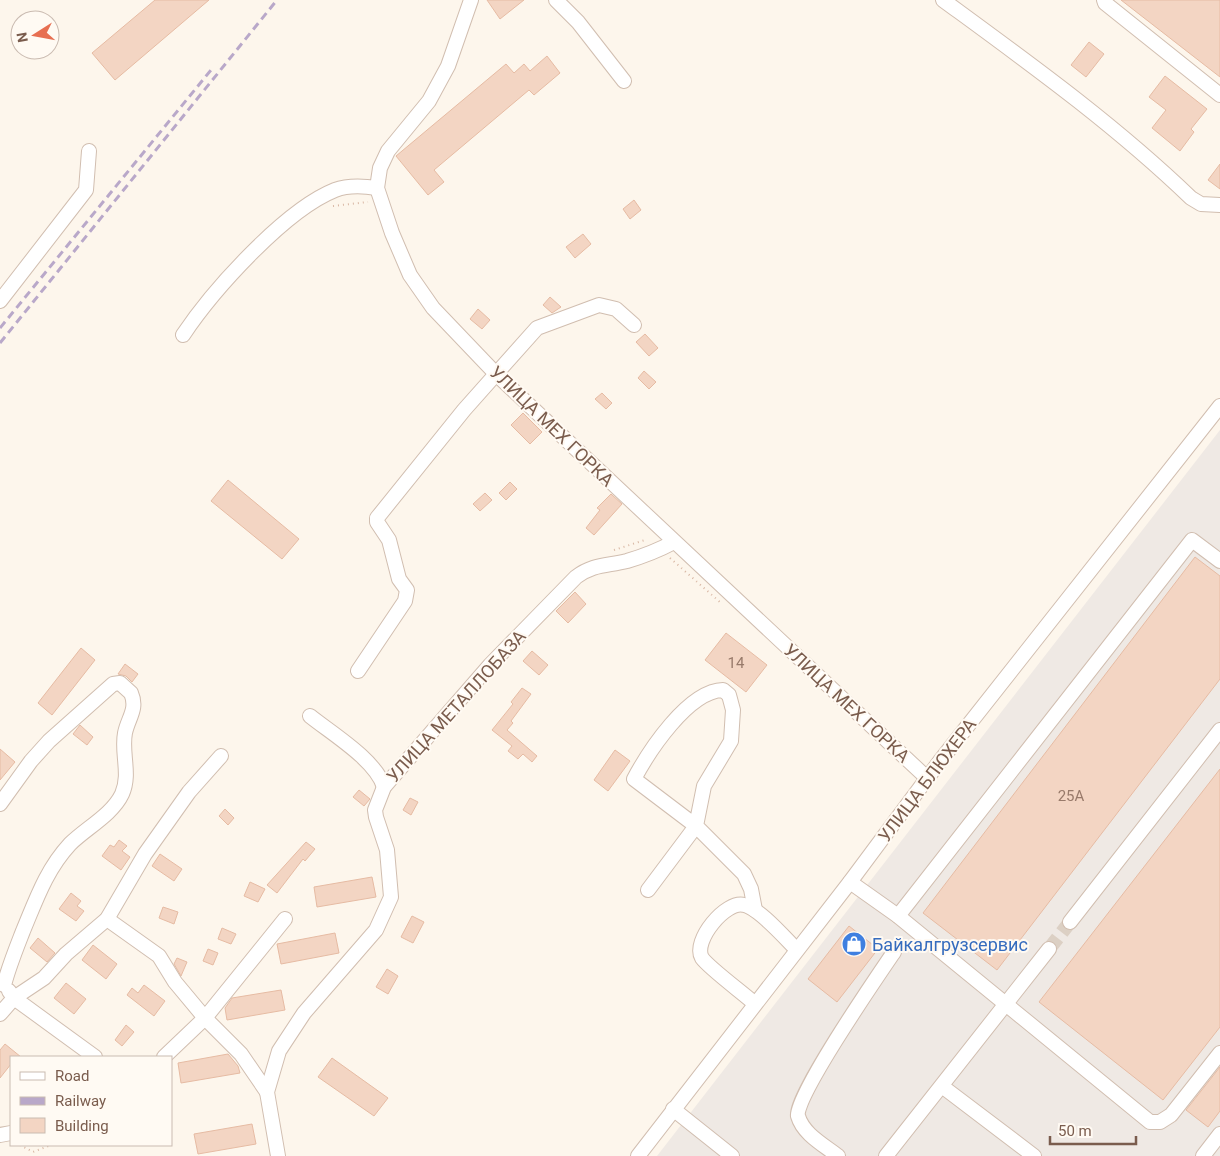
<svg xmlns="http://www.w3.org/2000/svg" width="1220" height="1156" font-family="Roboto,sans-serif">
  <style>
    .industrial { fill: #efe9e4 }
    .building { fill: #f3d5c3; stroke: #e6bba3 }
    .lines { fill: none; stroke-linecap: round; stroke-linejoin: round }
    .minor-tunnel { stroke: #dcd0c4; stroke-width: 14; stroke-dasharray: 14 7; stroke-linecap: butt }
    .minor-casing { stroke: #d1beb0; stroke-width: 16 }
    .path { stroke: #d9b8a5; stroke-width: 2; stroke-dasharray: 1 4; stroke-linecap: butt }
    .minor { stroke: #fff; stroke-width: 14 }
    .rail { stroke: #b9a8c9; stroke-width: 3; stroke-dasharray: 8 5; stroke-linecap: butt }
    .labels { text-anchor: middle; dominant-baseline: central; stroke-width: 4; stroke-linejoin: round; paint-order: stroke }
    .number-label { font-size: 15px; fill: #987a6a }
    .street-label { font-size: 18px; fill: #7a5c4d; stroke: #fffaf3 }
    .shop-label { font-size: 18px; fill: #366cbe; stroke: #fffaf3; text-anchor: start }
  </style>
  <rect width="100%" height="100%" fill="#fdf6ec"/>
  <!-- industrial -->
  <polygon class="industrial" points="1220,430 1220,1156 657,1156"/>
  <!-- building -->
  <g class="building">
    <polygon points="155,0 209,0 115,80 92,53"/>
    <polygon points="487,0 524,0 500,19"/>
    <polygon points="1121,0 1220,0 1220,77"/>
    <polygon points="1089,42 1104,54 1086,77 1071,65"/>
    <polygon points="547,56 560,73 534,95 529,90 434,170 444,182 428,195 396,156 506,64 514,73 524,64 530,71"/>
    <polygon points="1165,76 1207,109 1191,129 1194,132 1180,151 1152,128 1166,110 1149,97"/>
    <polygon points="1220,164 1220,189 1208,180"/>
    <polygon points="634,200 641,210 630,219 623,209"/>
    <polygon points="583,234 591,244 575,258 566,247"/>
    <polygon points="550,297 561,307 552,313 543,305"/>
    <polygon points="478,309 490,320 482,329 470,319"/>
    <polygon points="645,334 658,348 649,356 636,342"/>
    <polygon points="644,371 656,382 649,389 638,378"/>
    <polygon points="602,393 612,403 606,409 595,399"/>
    <polygon points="523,413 542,432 530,444 511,425"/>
    <polygon points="228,480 299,539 282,559 211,501"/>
    <polygon points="510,482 517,489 506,500 499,493"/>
    <polygon points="485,493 492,500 480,511 473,504"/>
    <polygon points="611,494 622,504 594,535 586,528 600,510 597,508"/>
    <polygon points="1195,557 1220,576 1220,679 997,970 923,913"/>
    <polygon points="575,592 586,604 568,623 556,611"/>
    <polygon points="726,633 767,665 746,692 705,660"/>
    <polygon points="81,648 95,660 52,715 38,703"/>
    <polygon points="532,651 548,665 539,675 523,661"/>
    <polygon points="125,664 138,674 132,682 126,676 118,674"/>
    <polygon points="522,688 531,694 511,721 513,723 507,730 537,756 532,762 523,754 518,759 508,751 512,746 492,730 513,704 511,702"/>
    <polygon points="80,725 93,737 87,745 73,734"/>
    <polygon points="0,749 15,762 0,780"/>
    <polygon points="615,750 630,761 608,791 594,780"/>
    <polygon points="1220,769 1220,1027 1163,1100 1039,1002"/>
    <polygon points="359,790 370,799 364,806 353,797"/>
    <polygon points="410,798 418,802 411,815 403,810"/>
    <polygon points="225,809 234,818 228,825 219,816"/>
    <polygon points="119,840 127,846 122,851 130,857 121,870 102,856 110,845 114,847"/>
    <polygon points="306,842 315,849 305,861 303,859 277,893 267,885"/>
    <polygon points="160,854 182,869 174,881 152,866"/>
    <polygon points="372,877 376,897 317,907 314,887"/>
    <polygon points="250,882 265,889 258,902 244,896"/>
    <polygon points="71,893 81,901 77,906 84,911 76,921 59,909"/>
    <polygon points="163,907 178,912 174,924 159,918"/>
    <polygon points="412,916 424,922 413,943 401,937"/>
    <polygon points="849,926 878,949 837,1002 808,979"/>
    <polygon points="222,928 236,934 231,944 218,939"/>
    <polygon points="335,933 339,953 281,964 277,944"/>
    <polygon points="38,938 55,953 47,962 30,948"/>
    <polygon points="93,945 117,964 106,979 82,960"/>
    <polygon points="208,949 218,953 213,965 203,961"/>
    <polygon points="177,958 187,962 181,976 174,964"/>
    <polygon points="387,969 398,976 388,994 376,987"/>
    <polygon points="66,983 86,999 74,1014 54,998"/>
    <polygon points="144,985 165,1001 154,1016 127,995 132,988 138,993"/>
    <polygon points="281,990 285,1010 227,1020 225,1008 232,998"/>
    <polygon points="126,1025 134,1032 122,1046 115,1040"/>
    <polygon points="5,1044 21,1057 11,1057 11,1064 0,1078 0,1050"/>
    <polygon points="228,1054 238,1066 240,1073 181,1083 178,1063"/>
    <polygon points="332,1058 388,1098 374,1116 318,1077"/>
    <polygon points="1220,1067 1220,1111 1208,1127 1186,1110"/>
    <polygon points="252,1124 256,1144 198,1154 194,1134"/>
  </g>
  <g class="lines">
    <!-- minor-tunnel -->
    <polyline class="minor-tunnel" points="1049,949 1070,922"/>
    <defs>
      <g id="minor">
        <polyline points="471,0 448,66 429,101 388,151 380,168 377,188 392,233 410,275 433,308 497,375 927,778"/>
        <polyline points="556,0 578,22 624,81"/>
        <path d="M943,0C1029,63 1114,124 1191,198L1201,204L1220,205"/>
        <polyline points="1104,0 1105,3 1220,95"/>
        <polyline points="0,301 86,190 89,151"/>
        <path d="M183,335C213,290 285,210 335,190C348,185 364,186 377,188"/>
        <polyline points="358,671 405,601 407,590 399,579 389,540 377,522 377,518 464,410 537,328 599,305 616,309 634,325"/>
        <path d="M310,716C331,733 376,760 384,787"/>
        <path d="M0,804L31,761L49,741L113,684L120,683L131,693C138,709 128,718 125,733C121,753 131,774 122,794C112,815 86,828 70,844C46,870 36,900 23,931C16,949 9,966 4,985"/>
        <polyline points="850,882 898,916 1150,1122 1160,1122 1171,1115 1220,1053"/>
        <path d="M648,890L696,826L704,786L731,741L733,710L729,695L723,690C688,691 649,751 634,779L696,826L744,874L751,889L755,910"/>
        <polyline points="898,916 1192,540 1220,561"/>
        <polyline points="107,919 159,956 175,982 205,1018 241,1054 267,1092"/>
        <polyline points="1070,922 1220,730"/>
        <polyline points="14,998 44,978 66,954 107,919 145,854 189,792 221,756"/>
        <polyline points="14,998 95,1057"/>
        <path d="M754,1003C743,993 709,968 702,958C692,941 726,900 744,905C759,908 784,937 796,949"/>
        <polyline points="0,1014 14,998 9,991"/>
        <polyline points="164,1057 205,1018 285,919"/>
        <polyline points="943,1087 1034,1156"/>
        <polyline points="673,1109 732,1156"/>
        <polyline points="0,1135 11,1133"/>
        <path d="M278,1156L267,1092L279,1051L304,1013L376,930L391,897L387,850L376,817L375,810L384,787L490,665L576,577C593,564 607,566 627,561C644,556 659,550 674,542"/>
        <polyline points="638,1156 850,882 940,761 1220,406"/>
        <path d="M838,1156C824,1145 803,1134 798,1116C793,1099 879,974 894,952"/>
        <polyline points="886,1156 1049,949"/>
        <polyline points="1203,1156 1220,1134"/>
      </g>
    </defs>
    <!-- minor casing -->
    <use href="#minor" class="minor-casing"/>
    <!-- path -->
    <g class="path">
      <polyline points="333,206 368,202"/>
      <polyline points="614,550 645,540"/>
      <polyline points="670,558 721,603"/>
      <polyline points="20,1145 33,1152 51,1145"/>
    </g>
    <!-- minor -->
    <use href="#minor" class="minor"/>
    <!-- rail -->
    <g class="rail">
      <polyline points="0,328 211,70"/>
      <polyline points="0,343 277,0"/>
    </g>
  </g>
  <!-- icons -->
  <defs>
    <symbol id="shop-disc" viewBox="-11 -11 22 22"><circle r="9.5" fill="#3f7fe0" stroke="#fffaf3"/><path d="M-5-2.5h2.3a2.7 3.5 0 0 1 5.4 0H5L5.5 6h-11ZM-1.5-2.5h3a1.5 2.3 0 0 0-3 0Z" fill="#fff"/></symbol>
  </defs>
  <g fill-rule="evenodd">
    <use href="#shop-disc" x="840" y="930" width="28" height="28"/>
  </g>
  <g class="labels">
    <!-- number labels -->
    <g class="number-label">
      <text x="736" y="663">14</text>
      <text x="1071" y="796">25А</text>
    </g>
    <!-- street labels -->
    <g class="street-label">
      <text transform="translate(552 426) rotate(44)">УЛИЦА МЕХ ГОРКА</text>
      <text transform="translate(847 703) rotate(43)">УЛИЦА МЕХ ГОРКА</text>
      <text transform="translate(456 706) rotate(-48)">УЛИЦА МЕТАЛЛОБАЗА</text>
      <text transform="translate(927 780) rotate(-53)">УЛИЦА БЛЮХЕРА</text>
    </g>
    <!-- shop labels -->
    <g class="shop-label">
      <text x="872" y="944">Байкалгрузсервис</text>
    </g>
  </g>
  <!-- legend -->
  <rect x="10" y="1056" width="162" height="90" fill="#fffaf3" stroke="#cabbb1"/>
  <rect x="20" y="1072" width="25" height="8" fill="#ffffff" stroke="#cabbb1"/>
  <text x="55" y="1081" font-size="15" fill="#7a5c4d">Road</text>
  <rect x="20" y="1097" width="25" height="8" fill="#b9a8c9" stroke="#cabbb1"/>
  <text x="55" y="1106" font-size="15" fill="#7a5c4d">Railway</text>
  <rect x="20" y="1118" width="25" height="15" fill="#f3d5c3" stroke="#cabbb1"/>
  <text x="55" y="1131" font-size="15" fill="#7a5c4d">Building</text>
  <!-- north arrow -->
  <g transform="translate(35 35) rotate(259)"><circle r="24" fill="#fffaf3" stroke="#cabbb1"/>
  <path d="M0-4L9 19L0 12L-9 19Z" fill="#e76f51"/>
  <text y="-8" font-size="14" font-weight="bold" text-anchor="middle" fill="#7a5c4d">N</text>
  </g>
  <!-- scale -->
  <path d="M1050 1136v8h86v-8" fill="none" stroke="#7a5c4d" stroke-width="2.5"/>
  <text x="1058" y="1136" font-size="15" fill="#7a5c4d" stroke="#fffaf3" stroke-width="4" paint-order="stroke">50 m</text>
</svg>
